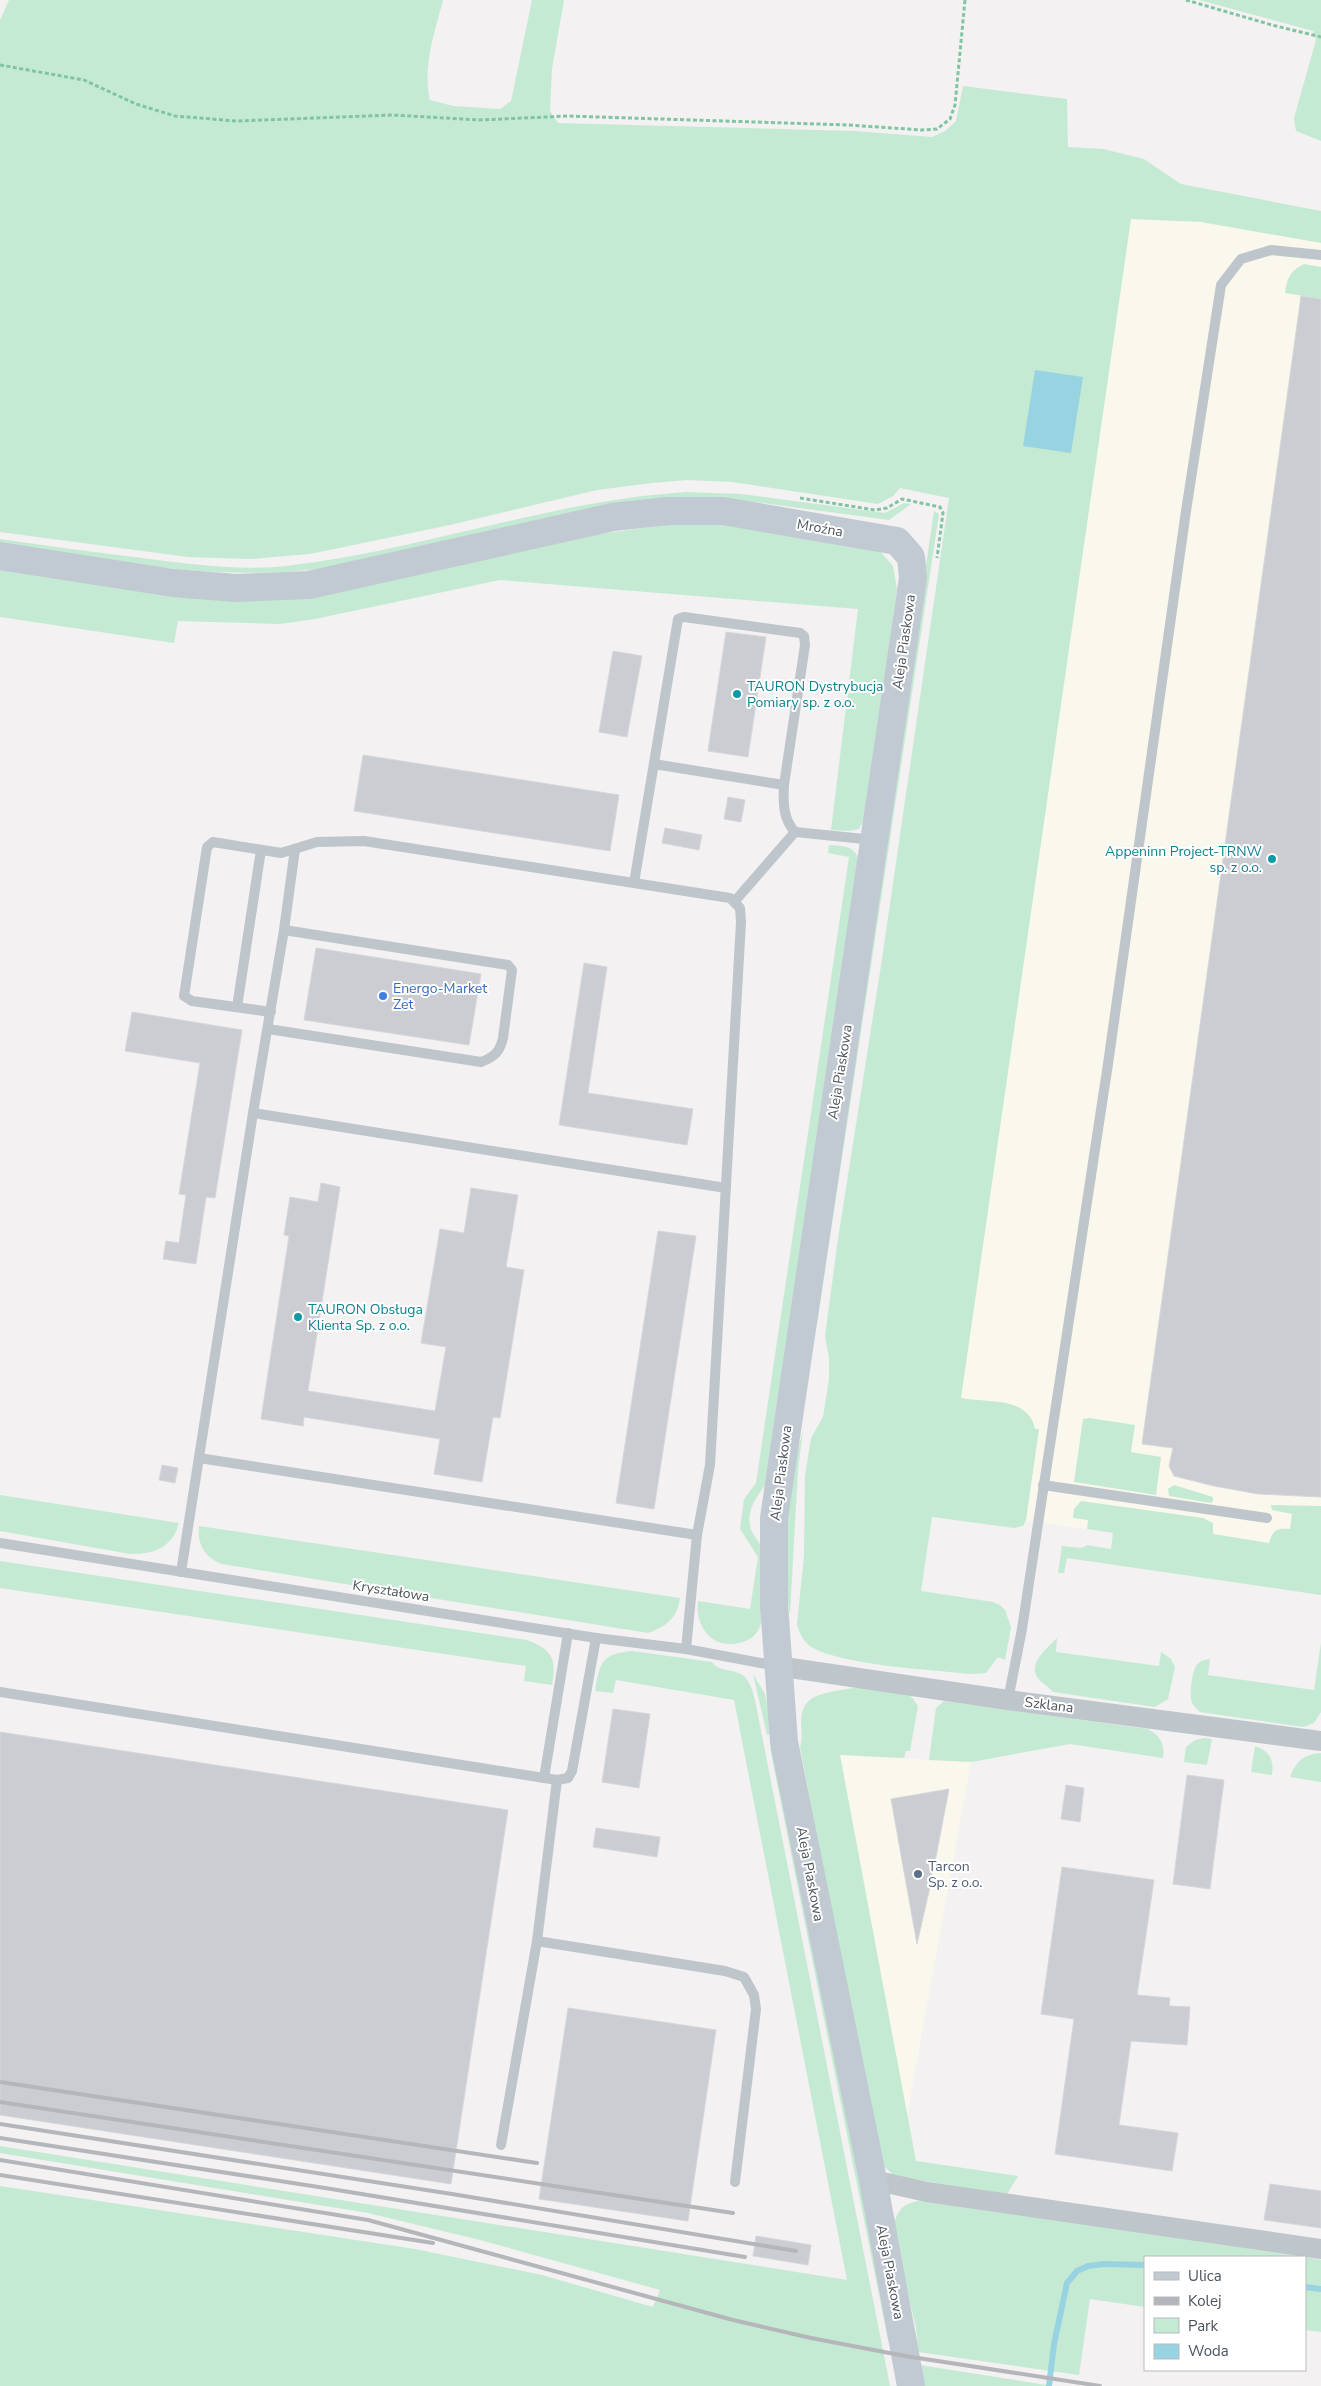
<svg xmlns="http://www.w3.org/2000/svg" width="1321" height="2386" font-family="'Nunito Sans',sans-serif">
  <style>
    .commercial { fill: #faf7ed }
    .green { fill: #c5ead3 }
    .water { fill: #98d3e2 }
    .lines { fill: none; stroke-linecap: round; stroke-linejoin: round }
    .stream { stroke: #98d3e2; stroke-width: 6 }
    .building { fill: #cbcdd2; stroke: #d6d7db }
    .path { stroke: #81c4a3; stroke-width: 3; stroke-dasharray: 4 2.5; stroke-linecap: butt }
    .lane { stroke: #bec5cb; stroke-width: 10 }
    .street { stroke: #bec5cb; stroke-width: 20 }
    .secondary { stroke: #c1c9d2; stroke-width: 28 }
    .rail { stroke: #b4b6ba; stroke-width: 4 }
    .culture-dot { fill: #0f9aa8; stroke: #fff; stroke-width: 2 }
    .shop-dot { fill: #3f7fe0; stroke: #fff; stroke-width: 2 }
    .service-dot { fill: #5c6f8a; stroke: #fff; stroke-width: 2 }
    .labels { text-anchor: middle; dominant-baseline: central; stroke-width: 4; stroke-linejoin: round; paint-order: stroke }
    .street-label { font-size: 14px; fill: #4b545c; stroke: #fff }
    .culture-label { font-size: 14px; fill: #0d838f; stroke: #fff; text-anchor: start }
    .shop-label { font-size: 14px; fill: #366cbe; stroke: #fff; text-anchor: start }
    .service-label { font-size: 14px; fill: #4e5e75; stroke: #fff; text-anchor: start }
  </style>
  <rect width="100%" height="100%" fill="#f3f1f1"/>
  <!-- commercial -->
  <g class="commercial">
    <polygon points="1054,203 1223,220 1321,238 1321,1562 878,1500"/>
    <polygon points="840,1755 971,1762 907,2116"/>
  </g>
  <!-- green -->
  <g class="green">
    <path d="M9,0H443C435,31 422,68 430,100L453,106L500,109L511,101L532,0H564L552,69L550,111L558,123L855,131L932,137L945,131L956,121L963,86L1067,99L1068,147L1103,149L1144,159L1181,184L1321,211V243L1201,222L1131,219L961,1398C986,1403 1029,1396 1035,1429H1039L1026,1520L1023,1526L1014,1528L932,1517L921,1591L993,1602L1000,1605L1005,1610L1011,1627L1005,1660L998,1657L986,1673L970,1674C933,1670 838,1665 810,1646C803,1641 799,1632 797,1624L804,1556L805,1476L811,1438L823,1417L829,1379V1358L825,1336L838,1239L882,959L949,498L900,488L893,496L878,504L732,482L687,480L652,483L597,490L450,525L310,554L251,559L188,557L0,532V20Z"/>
    <polygon points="1199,0 1321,0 1321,141 1296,131 1294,118 1316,40 1313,31"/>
    <path d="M1304,264L1321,267V299L1285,293C1287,278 1290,271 1304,264Z"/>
    <path d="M687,492L741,494L885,513L904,503L911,504L889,520L755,502L707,499L320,569C212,581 107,561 0,546V539C47,546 95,552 142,558C189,564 238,571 286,566C421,551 551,500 687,492Z"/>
    <polygon points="934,511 939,514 817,1324 816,1309 819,1287"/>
    <polygon points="714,524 790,531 879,550 893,566 897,589 865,818 859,829 848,831 831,830 858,609 500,580 315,619 280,624 178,621 174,643 0,617 0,568 169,593 665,525"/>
    <path d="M829,845C843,846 855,845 859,861L767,1482C758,1496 747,1507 750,1526C751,1534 760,1541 762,1550C764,1560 762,1574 763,1584C763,1613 768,1642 730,1644C707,1644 695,1621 698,1601L750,1609L758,1557L740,1529L744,1499L756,1483L849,857L828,853Z"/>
    <polygon points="1089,1418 1135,1425 1131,1452 1161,1457 1156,1495 1074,1482 1083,1419"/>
    <path d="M803,1430L798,1470L790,1614C786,1597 787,1581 786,1564C785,1517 791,1476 803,1430Z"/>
    <polygon points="1174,1485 1213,1497 1213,1501 1211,1503 1169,1496 1168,1489"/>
    <path d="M0,1495L179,1523C172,1548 154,1554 130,1554L0,1531Z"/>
    <path d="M1081,1501L1203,1518L1213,1523V1534L1269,1543C1273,1530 1276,1528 1290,1529L1292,1514L1272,1510L1271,1505L1321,1506V1595L1067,1558L1064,1573H1058L1062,1546L1082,1548L1087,1545L1111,1549L1113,1533L1087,1529L1088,1520L1073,1518L1074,1509Z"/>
    <path d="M199,1526L680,1598C677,1619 666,1626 648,1633L222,1564C205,1558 197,1545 199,1526Z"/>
    <path d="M0,1561L527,1640C552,1650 557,1658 552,1685L524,1681L526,1666L0,1588Z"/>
    <path d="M1057,1638L1056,1652L1159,1666L1161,1652L1171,1659L1175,1667L1168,1699L1155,1707L1053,1692C1049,1686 1042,1684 1038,1678C1027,1663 1048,1648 1057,1638Z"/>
    <path d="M1321,1643V1712L1314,1723L1303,1727L1200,1712C1196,1708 1192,1705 1191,1699C1190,1692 1192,1672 1196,1666C1199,1661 1205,1660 1210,1659L1208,1675L1314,1690Z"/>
    <path d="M632,1651L712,1662C719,1673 736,1668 745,1677C751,1684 753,1693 755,1700L890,2386H0V2186L415,2249L542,2275L653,2307L660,2290L480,2240L368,2213L0,2153V2146L847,2280L734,1700L616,1680L613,1693L595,1691C600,1662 601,1654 632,1651Z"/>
    <polygon points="753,1674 765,1694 773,1730 771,1734 767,1735"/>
    <path d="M857,1687L910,1695L918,1706L910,1751H906L904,1758L840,1755L916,2161L1018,2176L1007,2194L905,2178L893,2175L880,2162L800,1747C803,1737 801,1730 801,1720C802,1689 836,1693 857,1687Z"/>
    <path d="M944,1701L1148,1729C1160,1736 1165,1743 1163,1758L1070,1744L971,1762L929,1760L936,1708Z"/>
    <polygon points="1204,1738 1212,1739 1207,1765 1184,1762 1186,1747 1195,1740"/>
    <path d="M1255,1746C1270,1751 1274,1760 1272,1775L1251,1772Z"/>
    <polygon points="775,1747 893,2340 888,2340 770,1748"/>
    <path d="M1321,1753V1782L1290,1777C1296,1761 1304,1754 1321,1753Z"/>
    <path d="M927,2199L1304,2257H1145V2307L1090,2299L1079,2375L918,2352L916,2328L893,2228C898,2206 905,2203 927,2199Z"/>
    <polygon points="1305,2257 1321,2260 1321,2332 1305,2330"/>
    <polygon points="920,2365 1053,2386 924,2386"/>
  </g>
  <!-- water -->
  <polygon class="water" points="1035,370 1083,377 1071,453 1023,446"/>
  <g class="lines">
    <!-- stream -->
    <g class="stream">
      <polyline points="1305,2287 1321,2289"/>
      <polyline points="1049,2386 1054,2344 1067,2283 1077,2271 1088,2266 1104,2264 1145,2265"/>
    </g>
  </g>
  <!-- building -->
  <g class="building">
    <polygon points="1301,296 1321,299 1321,1497 1258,1494 1214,1486 1174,1476 1169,1466 1173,1448 1142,1444"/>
    <polygon points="726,632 766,637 748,757 708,751"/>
    <polygon points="613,651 642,656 627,737 599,732"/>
    <polygon points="363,755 619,795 610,851 354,811"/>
    <polygon points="728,797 745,800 741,822 724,819"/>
    <polygon points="665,828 702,835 699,850 662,843"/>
    <polygon points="316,948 481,974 469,1045 304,1020"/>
    <polygon points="584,963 607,967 588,1093 693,1109 687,1145 559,1125"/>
    <polygon points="132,1012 242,1030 215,1198 206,1197 196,1264 163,1259 166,1241 179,1243 186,1195 179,1194 200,1063 125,1051"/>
    <polygon points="321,1183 340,1187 308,1391 435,1411 446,1347 421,1343 440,1229 464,1233 471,1188 518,1195 506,1267 524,1270 500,1418 493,1417 482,1482 434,1474 440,1439 304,1417 303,1426 261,1419 289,1236 284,1235 290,1197 318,1202"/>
    <polygon points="658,1231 696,1236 654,1509 616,1503"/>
    <polygon points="162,1465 178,1468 175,1483 159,1480"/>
    <polygon points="613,1709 650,1714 639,1788 602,1782"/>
    <polygon points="0,1732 508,1810 451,2184 0,2115"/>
    <polygon points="1187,1775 1224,1780 1210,1889 1173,1884"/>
    <polygon points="1066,1785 1084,1788 1080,1822 1061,1819"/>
    <polygon points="949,1789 935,1862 928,1864 936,1885 930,1887 917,1944 891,1799"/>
    <polygon points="596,1828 660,1837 657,1857 593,1847"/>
    <polygon points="1062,1867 1154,1880 1137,1995 1170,1998 1169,2006 1190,2007 1187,2045 1131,2041 1119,2125 1178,2133 1172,2171 1055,2154 1074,2019 1041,2014"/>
    <polygon points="568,2008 716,2030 688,2221 539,2199"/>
    <polygon points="1270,2184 1321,2191 1321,2228 1264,2220"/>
    <polygon points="756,2236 811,2245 808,2265 753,2256"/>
  </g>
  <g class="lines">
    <!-- path -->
    <g class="path">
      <polyline points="1186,0 1272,25 1321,37"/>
      <polyline points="0,65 84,80 136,104 175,116 236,121 392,115 479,120 568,116 848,125 922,130 937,129 950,119 955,105 965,0"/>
      <polyline points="800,498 875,510 887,508 902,499 940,507 943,513 937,558"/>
    </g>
    <!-- lane -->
    <g class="lane">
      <polyline points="654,764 784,785"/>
      <path d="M634,883L678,619L684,617L800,633L804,636L805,645L784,785C783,803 783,819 795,832L874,840"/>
      <polyline points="735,901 795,832"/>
      <polyline points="237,1007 261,850"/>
      <polyline points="271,1012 192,1001 184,996 207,847 213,842 281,853 317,842 364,841 730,898 740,908 741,922 710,1465 697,1535 686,1649"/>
      <path d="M268,1029L481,1062C495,1057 500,1051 503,1038L512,970L508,965L284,930"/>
      <polyline points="253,1113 726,1188"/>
      <polyline points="199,1458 697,1535"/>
      <polyline points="1043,1485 1267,1518"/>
      <polyline points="0,1543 596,1638 686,1649 777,1666"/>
      <polyline points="181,1572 253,1113 284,930 295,849"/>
      <polyline points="0,1692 557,1780 537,1941 501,2145"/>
      <polyline points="1008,1700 1022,1629 1108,1064 1186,511 1221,285 1241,259 1271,250 1321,255"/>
      <polyline points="544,1778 568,1633"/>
      <polyline points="557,1780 568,1778 572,1771 596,1638"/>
      <polyline points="537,1941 725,1971 744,1977 754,1995 756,2009 735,2182"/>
    </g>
    <!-- street -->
    <g class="street">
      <polyline points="777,1666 1008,1700 1321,1741"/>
      <polyline points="873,2180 927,2192 1321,2249"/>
    </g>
    <!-- secondary -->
    <polyline class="secondary" points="0,556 173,583 236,588 309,585 613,517 668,511 723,511 897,541 911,557 913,578 774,1518 774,1604 784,1742 873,2180 911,2386"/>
    <!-- rail -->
    <g class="rail">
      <polyline points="0,2082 537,2163"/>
      <polyline points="0,2102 733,2213"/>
      <polyline points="0,2124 452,2194 796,2251"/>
      <polyline points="0,2138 325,2188 745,2257"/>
      <polyline points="0,2160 368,2220 733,2320 811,2338 905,2356 1100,2386"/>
      <polyline points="0,2175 433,2243"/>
    </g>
  </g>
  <!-- markers -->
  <g class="culture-dot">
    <circle cx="737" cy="694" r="5"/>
    <circle cx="1272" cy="859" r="5"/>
    <circle cx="298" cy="1317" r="5"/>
  </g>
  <circle class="shop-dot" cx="383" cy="996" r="5"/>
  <circle class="service-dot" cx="918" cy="1874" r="5"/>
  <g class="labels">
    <!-- street labels -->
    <g class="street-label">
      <text transform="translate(820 528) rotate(10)">Mroźna</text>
      <text transform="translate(904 642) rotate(-82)">Aleja Piaskowa</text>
      <text transform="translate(840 1072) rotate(-81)">Aleja Piaskowa</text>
      <text transform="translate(781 1473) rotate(-83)">Aleja Piaskowa</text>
      <text transform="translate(391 1591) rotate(9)">Kryształowa</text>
      <text transform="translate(1049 1705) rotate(7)">Szklana</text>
      <text transform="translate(810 1874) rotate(79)">Aleja Piaskowa</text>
      <text transform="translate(890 2272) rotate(79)">Aleja Piaskowa</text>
    </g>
    <!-- culture labels -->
    <g class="culture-label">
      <text x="747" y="686">TAURON Dystrybucja<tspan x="747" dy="16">Pomiary sp. z o.o.</tspan></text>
      <text x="1262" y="851" text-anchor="end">Appeninn Project-TRNW<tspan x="1262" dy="16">sp. z o.o.</tspan></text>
      <text x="308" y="1309">TAURON Obsługa<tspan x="308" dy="16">Klienta Sp. z o.o.</tspan></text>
    </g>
    <!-- shop labels -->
    <g class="shop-label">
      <text x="393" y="988">Energo-Market<tspan x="393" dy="16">Zet</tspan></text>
    </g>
    <!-- service labels -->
    <g class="service-label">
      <text x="928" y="1866">Tarcon<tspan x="928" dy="16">Sp. z o.o.</tspan></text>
    </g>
  </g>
  <!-- legend -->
  <rect x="1144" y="2256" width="162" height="115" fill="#ffffff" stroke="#b7bbbe"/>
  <rect x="1154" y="2272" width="25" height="8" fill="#c1c9d2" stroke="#b7bbbe"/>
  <text x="1188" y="2281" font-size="15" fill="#4b545c">Ulica</text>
  <rect x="1154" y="2297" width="25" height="8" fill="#b4b6ba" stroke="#b7bbbe"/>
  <text x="1188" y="2306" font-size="15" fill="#4b545c">Kolej</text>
  <rect x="1154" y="2318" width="25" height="15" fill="#c5ead3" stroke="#b7bbbe"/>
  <text x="1188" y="2331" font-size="15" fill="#4b545c">Park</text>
  <rect x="1154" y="2344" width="25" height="15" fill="#98d3e2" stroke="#b7bbbe"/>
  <text x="1188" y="2356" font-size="15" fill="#4b545c">Woda</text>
</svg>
